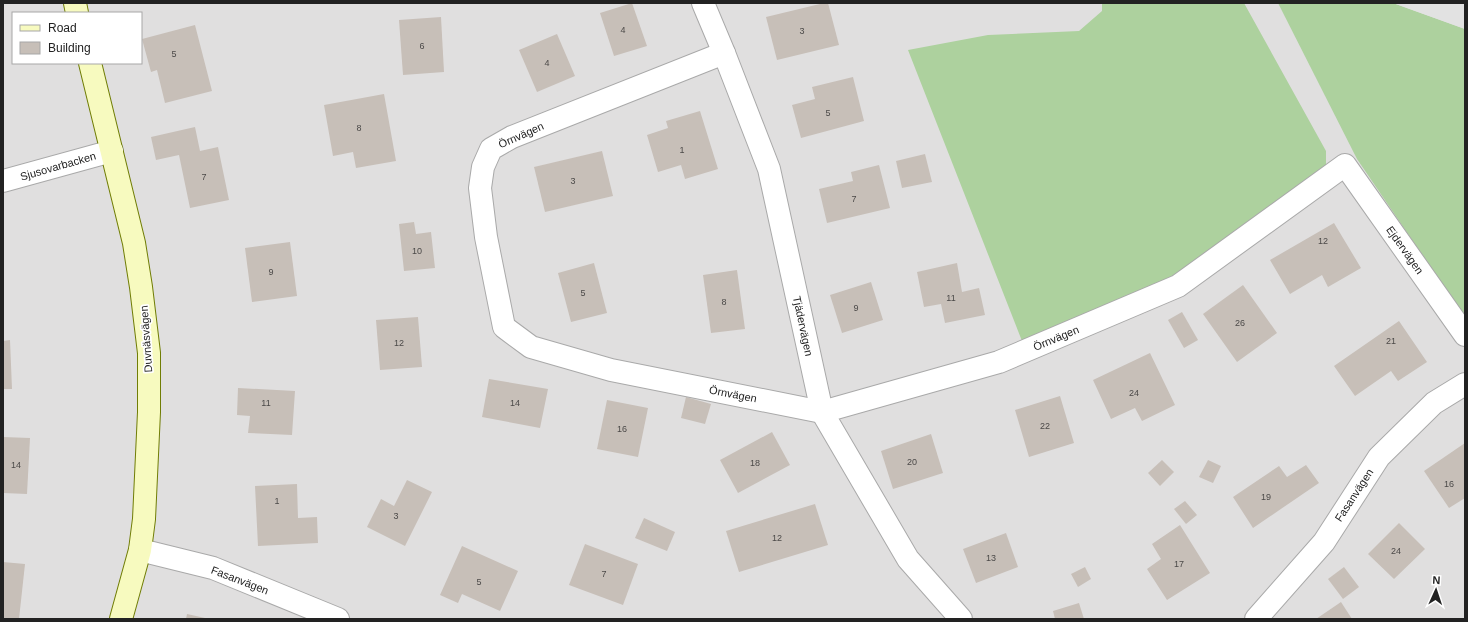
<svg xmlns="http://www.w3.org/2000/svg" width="1468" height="622" font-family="Arial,sans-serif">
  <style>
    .residential { fill: #e0dfdf; fill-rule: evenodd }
    .forest { fill: #add19e }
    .parking { fill: #e2e2e2 }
    .building { fill: #c7bfb8 }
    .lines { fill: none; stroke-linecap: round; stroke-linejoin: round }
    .street-casing { stroke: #a9a9a9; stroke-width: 24 }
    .secondary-casing { stroke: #707d05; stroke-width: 24 }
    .street { stroke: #fff; stroke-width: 22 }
    .secondary { stroke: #f7fabf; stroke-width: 22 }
    .labels { text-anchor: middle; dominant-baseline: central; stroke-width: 3.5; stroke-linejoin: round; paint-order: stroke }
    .number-label { font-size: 9px; fill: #4b4948 }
    .street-label { font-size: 11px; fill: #222; stroke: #fff }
  </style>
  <rect width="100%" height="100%" fill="#f2efe9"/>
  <!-- residential -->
  <path class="residential" d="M3,3H1465V619H3ZM13,13H141V63H13Z"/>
  <!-- forest -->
  <g class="forest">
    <polygon points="1102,3 1244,3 1326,151 1326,165 1175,276 1022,341 908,50 988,35 1079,31 1102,11"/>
    <polygon points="1278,3 1393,3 1465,29 1465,318 1357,159"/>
  </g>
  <!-- parking -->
  <polygon class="parking" points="1393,3 1465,3 1465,29"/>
  <!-- building -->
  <g class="building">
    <polygon points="632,3 647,46 614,56 600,13"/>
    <polygon points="824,3 828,3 839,45 777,60 766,17"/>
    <polygon points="441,17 444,72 403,75 399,20"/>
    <polygon points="195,25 212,91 165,103 157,70 151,72 142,39"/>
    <polygon points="557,34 575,76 537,92 519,50"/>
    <polygon points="853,77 864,121 801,138 792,105 815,99 812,87"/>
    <polygon points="384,94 396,161 356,168 353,152 333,156 324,105"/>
    <polygon points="700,111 718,169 685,179 681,165 658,172 647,135 668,128 666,121"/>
    <polygon points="195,127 200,151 218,147 229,200 190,208 179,155 156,160 151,137"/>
    <polygon points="602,151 613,196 545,212 534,167"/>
    <polygon points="925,154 932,182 902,188 896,161"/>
    <polygon points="879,165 890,208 827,223 819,189 853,181 851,172"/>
    <polygon points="414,222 416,234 431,232 435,268 404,271 399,224"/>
    <polygon points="1334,223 1361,268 1328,287 1322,275 1290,294 1270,260"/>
    <polygon points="290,242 297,296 252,302 245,248"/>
    <polygon points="594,263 607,313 571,322 558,273"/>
    <polygon points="957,263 962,292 979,288 985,315 945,323 941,304 924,307 917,272"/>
    <polygon points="737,270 745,329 711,333 703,275"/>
    <polygon points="871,282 883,320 842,333 830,295"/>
    <polygon points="1243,285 1277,333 1237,362 1203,314"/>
    <polygon points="1182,312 1198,340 1184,348 1168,320"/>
    <polygon points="418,317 422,367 380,370 376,320"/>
    <polygon points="1399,321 1427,362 1398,381 1391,371 1355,396 1334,366"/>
    <polygon points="10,340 12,389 3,389 3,341"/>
    <polygon points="1150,353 1175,405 1142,421 1135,408 1111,419 1093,380"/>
    <polygon points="489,379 548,389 540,428 482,417"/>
    <polygon points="238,388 295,391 292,435 248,433 250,416 237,415"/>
    <polygon points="1060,396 1074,443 1029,457 1015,410"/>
    <polygon points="686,397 711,404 705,424 681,418"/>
    <polygon points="607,400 648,408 638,457 597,449"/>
    <polygon points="772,432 790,465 738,493 720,460"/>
    <polygon points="931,434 943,473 893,489 881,451"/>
    <polygon points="3,437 30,438 27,494 3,493"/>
    <polygon points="1465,443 1465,498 1449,508 1424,471"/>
    <polygon points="1162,460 1174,472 1160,486 1148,473"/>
    <polygon points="1208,460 1221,466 1213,483 1199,477"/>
    <polygon points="1306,465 1319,483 1253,528 1233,497 1279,466 1287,477"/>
    <polygon points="407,480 432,492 405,546 367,527 381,499 394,506"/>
    <polygon points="297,484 298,518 317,517 318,543 258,546 255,486"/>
    <polygon points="1185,501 1197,515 1186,524 1174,509"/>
    <polygon points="815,504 828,545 739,572 726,531"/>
    <polygon points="644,518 675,532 667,551 635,538"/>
    <polygon points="1399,523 1425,549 1394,579 1368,554"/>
    <polygon points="1180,525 1210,573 1167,600 1147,569 1161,559 1152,544"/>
    <polygon points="1006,533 1018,567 976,583 963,549"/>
    <polygon points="585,544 638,564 623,605 569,585"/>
    <polygon points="462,546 518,571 500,611 462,594 458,603 440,595"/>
    <polygon points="3,562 25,564 19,619 3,619"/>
    <polygon points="1085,567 1091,579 1078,587 1071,574"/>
    <polygon points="1344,567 1359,587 1343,599 1328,579"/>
    <polygon points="1341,602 1352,619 1316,619"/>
    <polygon points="1079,603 1084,619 1055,619 1053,611"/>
    <polygon points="187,614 205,618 205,619 186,619"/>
  </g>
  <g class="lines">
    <defs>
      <g id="street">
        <polyline points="703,3 724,53 769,169 822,412 908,559 961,619"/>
        <polyline points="724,53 512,137 491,149 483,167 480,188 486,237 504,327 531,347 611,370 822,412 999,362 1178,286 1345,165 1465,335"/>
        <polyline points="3,181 112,151"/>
        <polyline points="140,550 213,568 338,619"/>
        <polyline points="1256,619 1324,542 1379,457 1434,403 1465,384"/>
      </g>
      <g id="secondary">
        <polyline points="75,3 77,13"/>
        <polyline points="90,63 134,243 141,287 149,353 149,412 144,519 140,550 121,619"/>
      </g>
    </defs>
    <!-- street casing -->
    <use href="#street" class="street-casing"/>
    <!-- secondary casing -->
    <use href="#secondary" class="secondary-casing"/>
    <!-- street -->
    <use href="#street" class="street"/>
    <!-- secondary -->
    <use href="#secondary" class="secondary"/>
  </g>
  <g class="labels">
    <!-- number labels -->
    <g class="number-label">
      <text x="623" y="30">4</text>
      <text x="802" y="31">3</text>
      <text x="422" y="46">6</text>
      <text x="174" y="54">5</text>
      <text x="547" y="63">4</text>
      <text x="828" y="113">5</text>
      <text x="359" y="128">8</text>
      <text x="682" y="150">1</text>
      <text x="204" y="177">7</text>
      <text x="573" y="181">3</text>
      <text x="854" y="199">7</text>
      <text x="1323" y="241">12</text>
      <text x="417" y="251">10</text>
      <text x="271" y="272">9</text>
      <text x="583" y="293">5</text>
      <text x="951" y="298">11</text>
      <text x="724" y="302">8</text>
      <text x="856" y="308">9</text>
      <text x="1240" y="323">26</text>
      <text x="1391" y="341">21</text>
      <text x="399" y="343">12</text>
      <text x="1134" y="393">24</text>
      <text x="266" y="403">11</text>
      <text x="515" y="403">14</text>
      <text x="1045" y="426">22</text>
      <text x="622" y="429">16</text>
      <text x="912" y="462">20</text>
      <text x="755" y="463">18</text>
      <text x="16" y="465">14</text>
      <text x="1449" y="484">16</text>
      <text x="1266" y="497">19</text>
      <text x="277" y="501">1</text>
      <text x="396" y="516">3</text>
      <text x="777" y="538">12</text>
      <text x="1396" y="551">24</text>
      <text x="991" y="558">13</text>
      <text x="1179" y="564">17</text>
      <text x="604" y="574">7</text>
      <text x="479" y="582">5</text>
    </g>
    <!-- street labels -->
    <g class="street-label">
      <text transform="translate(521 135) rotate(-24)">Örnvägen</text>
      <text transform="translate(58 166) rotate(-16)">Sjusovarbacken</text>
      <text transform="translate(1405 250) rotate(55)">Ejdervägen</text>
      <text transform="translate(803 326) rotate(78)">Tjädervägen</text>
      <text transform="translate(1056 338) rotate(-23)">Örnvägen</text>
      <text transform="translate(146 339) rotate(-94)">Duvnäsvägen</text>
      <text transform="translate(733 394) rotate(11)">Örnvägen</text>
      <text transform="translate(1354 495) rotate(-57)">Fasanvägen</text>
      <text transform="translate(240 580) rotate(21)">Fasanvägen</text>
    </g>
  </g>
  <!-- border -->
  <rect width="1468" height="622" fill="none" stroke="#222222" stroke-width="8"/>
  <!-- legend -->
  <rect x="12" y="12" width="130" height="52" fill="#ffffff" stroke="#a7a7a7"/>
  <rect x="20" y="25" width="20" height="6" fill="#f7fabf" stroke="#a7a7a7"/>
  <text x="48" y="32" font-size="12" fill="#222222">Road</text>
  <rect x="20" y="42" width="20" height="12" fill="#c7bfb8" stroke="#a7a7a7"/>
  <text x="48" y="52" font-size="12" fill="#222222">Building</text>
  <!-- north arrow -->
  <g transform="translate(1436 590) rotate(3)" stroke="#ffffff" stroke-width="3" paint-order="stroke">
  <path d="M0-3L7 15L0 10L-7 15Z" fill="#222222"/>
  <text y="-6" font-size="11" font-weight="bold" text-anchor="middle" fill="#222222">N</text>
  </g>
</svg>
